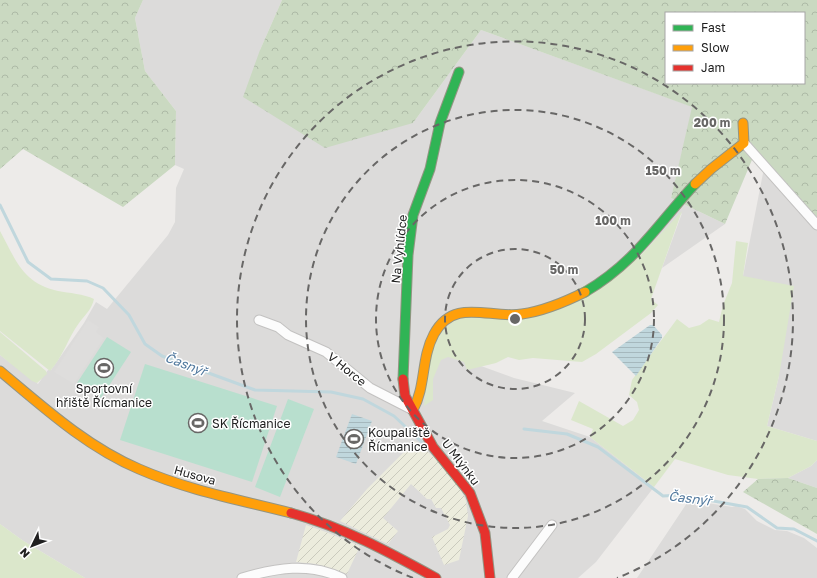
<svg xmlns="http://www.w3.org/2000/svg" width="817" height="578" font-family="'Golos Text',sans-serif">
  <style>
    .residential { fill: #dcdbda }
    .farmland { fill: url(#farmland-furrows) }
    .grass { fill: #dbe7cb }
    .forest { fill: url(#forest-crowns); fill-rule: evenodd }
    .pitch { fill: #b8dfce }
    .parking { fill: #dedddc }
    .water { fill: url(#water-rules) }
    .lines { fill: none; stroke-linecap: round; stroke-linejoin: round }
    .stream { stroke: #c0d7dd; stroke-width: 3 }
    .street-casing { stroke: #c3c2c1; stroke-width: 11 }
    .fast-casing { stroke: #949583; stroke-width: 11 }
    .slow-casing { stroke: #949583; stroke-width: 11 }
    .jam-casing { stroke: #949583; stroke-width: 11 }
    .street { stroke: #fcfcfc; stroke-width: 9 }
    .fast { stroke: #30b455; stroke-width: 9 }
    .slow { stroke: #ff9f0a; stroke-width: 9 }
    .jam { stroke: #e5322d; stroke-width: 9 }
    .ring { fill: none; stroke: #686766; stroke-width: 2; stroke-dasharray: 7 5 }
    .labels { text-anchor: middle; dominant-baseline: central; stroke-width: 3; stroke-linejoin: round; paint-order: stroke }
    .street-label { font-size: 12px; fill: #202020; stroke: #fff }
    .poi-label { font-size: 12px; fill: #202020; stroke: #fff; text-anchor: start }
    .water-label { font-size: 13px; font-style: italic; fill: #527a9f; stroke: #fff }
    .centre { fill: #686766; stroke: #fff; stroke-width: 2 }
    .ring-label { font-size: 12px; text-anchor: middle; font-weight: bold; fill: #686766; stroke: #fff; stroke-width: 3; stroke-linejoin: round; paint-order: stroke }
  </style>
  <defs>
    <pattern id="farmland-furrows" width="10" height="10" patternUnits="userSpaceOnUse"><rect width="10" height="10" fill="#ececdd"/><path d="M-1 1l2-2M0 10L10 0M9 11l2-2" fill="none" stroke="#cacabd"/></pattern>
    <pattern id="forest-crowns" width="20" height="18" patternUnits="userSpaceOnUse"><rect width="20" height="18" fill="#cad9c1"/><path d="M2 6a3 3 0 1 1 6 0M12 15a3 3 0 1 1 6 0" fill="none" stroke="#adbaa6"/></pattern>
    <pattern id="water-rules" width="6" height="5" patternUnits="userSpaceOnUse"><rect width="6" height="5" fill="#c0d7dd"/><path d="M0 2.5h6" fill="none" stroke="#a5b8bd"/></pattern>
  </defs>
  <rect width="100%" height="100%" fill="#edebe9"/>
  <!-- residential -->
  <g class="residential">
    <polygon points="143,0 282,0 260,50 413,123 481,30 693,107 671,198 725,224 662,268 682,213 641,255 481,366 514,378 575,393 542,421 590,437 654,487 596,562 578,578 85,578 22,540 0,524 0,355 38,384 48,370 51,370 84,323 96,302 107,309 168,235 175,222 176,188 184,169 175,165 176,111 145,71 135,18"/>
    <polygon points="764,168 817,220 817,441 767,426 779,376 743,276"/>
    <polygon points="817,460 817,488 788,478 811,466"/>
    <polygon points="689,500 732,507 736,506 745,509 757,521 775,530 787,531 804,538 817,548 817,578 637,578"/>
  </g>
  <!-- farmland -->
  <g class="farmland">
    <polygon points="415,441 435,458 461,490 466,501 468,516 459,560 444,565 432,537 448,529 450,525 441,508 436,508 431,499 427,499 411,484 383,518 398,531 388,544 340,521 367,489"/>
    <polygon points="306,525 326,532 360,546 347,574 316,564 296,562"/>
  </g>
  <!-- grass -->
  <g class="grass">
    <path d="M682,211L651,299L658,305L651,313L596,354L598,357L596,354L582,362L533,358L519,360L508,357L496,363L467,370L464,362L448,357L441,360L433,379V400L424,406C428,374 427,331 462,317L523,318L641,255Z"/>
    <path d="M0,231C16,260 22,283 58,291C69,293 84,294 94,299C92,309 85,315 79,323C68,338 63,357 50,371L0,331Z"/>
    <polygon points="736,241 748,243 743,276 794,286 779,376 767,426 817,441 817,460 811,466 788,478 758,479 728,475 675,459 654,487 590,437 593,429 571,420 568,427 579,401 623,426 633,420 639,410 637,402 629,395 632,380 677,319 689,328 700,325 709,319 719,322 723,305 732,283"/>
    <polygon points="0,332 46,371 47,374 37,383 32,381 0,355"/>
    <polygon points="0,524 22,540 85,578 0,578"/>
  </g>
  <!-- forest -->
  <g class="forest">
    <polygon points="0,0 143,0 135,18 145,71 176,111 175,165 123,207 23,149 0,169"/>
    <path d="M282,0H817V220L754,155L725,224L671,198L692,107L481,30L413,123L325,148L243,97L260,50ZM666,13H804V83H666Z"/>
    <polygon points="788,478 817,488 817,534 743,492 758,479"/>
  </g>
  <!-- pitch -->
  <g class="pitch">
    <polygon points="107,337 131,352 101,398 77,383"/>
    <polygon points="145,364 277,406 252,482 120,440"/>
    <polygon points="288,399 314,409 280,497 255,487"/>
  </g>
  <!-- parking -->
  <polygon class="parking" points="88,320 99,327 96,332 104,338 74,384 54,372"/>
  <!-- water -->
  <g class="water">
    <polygon points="650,325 653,325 662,335 662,338 636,376 612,352"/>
    <polygon points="352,414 372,421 356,464 336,457"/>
  </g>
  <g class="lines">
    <!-- stream -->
    <g class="stream">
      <polyline points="0,205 28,262 51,279 87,281 103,288 129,315 145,344 162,356 255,390 331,392 363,399 394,416 426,446"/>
      <polyline points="524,429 567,434 598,447 663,496 680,495 747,507 777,528 794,529 817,541"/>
    </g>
    <defs>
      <g id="street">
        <polyline points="744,143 817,225"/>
        <polyline points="259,320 278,327 288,335 326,352 370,388 413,410"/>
        <path d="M242,578C276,568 309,562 342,578"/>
        <polyline points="512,578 552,525"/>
      </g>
      <g id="fast">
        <path d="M585,292C636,262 656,226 695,184"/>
        <polyline points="403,379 408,255 413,215 430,169 440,123 459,72"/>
      </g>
      <g id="slow">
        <polyline points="695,184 711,169 744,143 743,123"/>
        <path d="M0,371C43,407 87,447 139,469C187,490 240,500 291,513"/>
        <path d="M413,410C426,386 421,358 434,334C454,297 489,319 522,314C544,311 565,302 585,292"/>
      </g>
      <g id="jam">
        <polyline points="403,379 405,396 433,447 470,493 485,533 490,578"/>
        <path d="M291,513C343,527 389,552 436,578"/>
      </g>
    </defs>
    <!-- street casing -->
    <use href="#street" class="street-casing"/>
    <!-- fast casing -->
    <use href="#fast" class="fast-casing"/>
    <!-- slow casing -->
    <use href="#slow" class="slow-casing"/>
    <!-- jam casing -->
    <use href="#jam" class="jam-casing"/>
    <!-- street -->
    <use href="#street" class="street"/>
    <!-- fast -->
    <use href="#fast" class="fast"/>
    <!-- slow -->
    <use href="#slow" class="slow"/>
    <!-- jam -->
    <use href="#jam" class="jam"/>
  </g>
  <!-- distance rings -->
  <g class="ring">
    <circle cx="515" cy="319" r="70"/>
    <circle cx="515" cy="319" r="139"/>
    <circle cx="515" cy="319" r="209"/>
    <path d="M413 578A278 278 0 1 1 617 578"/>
  </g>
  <!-- icons -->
  <defs>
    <symbol id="stadium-ring" viewBox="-11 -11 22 22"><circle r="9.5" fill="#fff" stroke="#686766" stroke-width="1.5"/><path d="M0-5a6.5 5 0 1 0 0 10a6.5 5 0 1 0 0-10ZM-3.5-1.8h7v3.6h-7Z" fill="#686766"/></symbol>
  </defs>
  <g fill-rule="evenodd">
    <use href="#stadium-ring" x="93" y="357" width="22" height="22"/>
    <use href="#stadium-ring" x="187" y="412" width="22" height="22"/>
    <use href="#stadium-ring" x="343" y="428" width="22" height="22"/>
  </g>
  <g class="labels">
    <!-- street labels -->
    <g class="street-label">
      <text transform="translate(399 249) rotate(-84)">Na Vyhlídce</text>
      <text transform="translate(347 369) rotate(39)">V Horce</text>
      <text transform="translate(461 462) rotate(53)">U Mlýnku</text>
      <text transform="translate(195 475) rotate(16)">Husova</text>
    </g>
    <!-- poi labels -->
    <g class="poi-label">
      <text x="104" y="388" text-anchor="middle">Sportovní<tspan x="104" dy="14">hřiště Řícmanice</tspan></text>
      <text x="212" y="423">SK Řícmanice</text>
      <text x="368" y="432">Koupaliště<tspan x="368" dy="14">Řícmanice</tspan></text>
    </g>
    <!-- water labels -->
    <g class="water-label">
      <text transform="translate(186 364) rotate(21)">Časnýř</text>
      <text transform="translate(690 498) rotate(7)">Časnýř</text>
    </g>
  </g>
  <circle cx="515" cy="319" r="6" class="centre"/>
  <g class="ring-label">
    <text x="712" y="127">200 m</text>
    <text x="663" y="175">150 m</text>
    <text x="613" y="225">100 m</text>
    <text x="564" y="274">50 m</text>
  </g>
  <!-- legend -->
  <rect x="665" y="12" width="140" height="72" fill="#ffffff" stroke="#a6a6a6"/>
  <rect x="673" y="25" width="20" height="6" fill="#30b455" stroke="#a6a6a6"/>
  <text x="701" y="32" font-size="12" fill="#202020">Fast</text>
  <rect x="673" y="45" width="20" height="6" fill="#ff9f0a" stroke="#a6a6a6"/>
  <text x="701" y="52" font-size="12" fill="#202020">Slow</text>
  <rect x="673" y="65" width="20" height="6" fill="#e5322d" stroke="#a6a6a6"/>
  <text x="701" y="72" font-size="12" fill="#202020">Jam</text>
  <!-- north arrow -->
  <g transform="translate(32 546) rotate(227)" stroke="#ffffff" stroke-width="3" paint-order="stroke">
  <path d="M0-3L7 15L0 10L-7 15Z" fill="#202020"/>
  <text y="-6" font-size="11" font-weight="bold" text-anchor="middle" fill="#202020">N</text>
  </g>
</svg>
